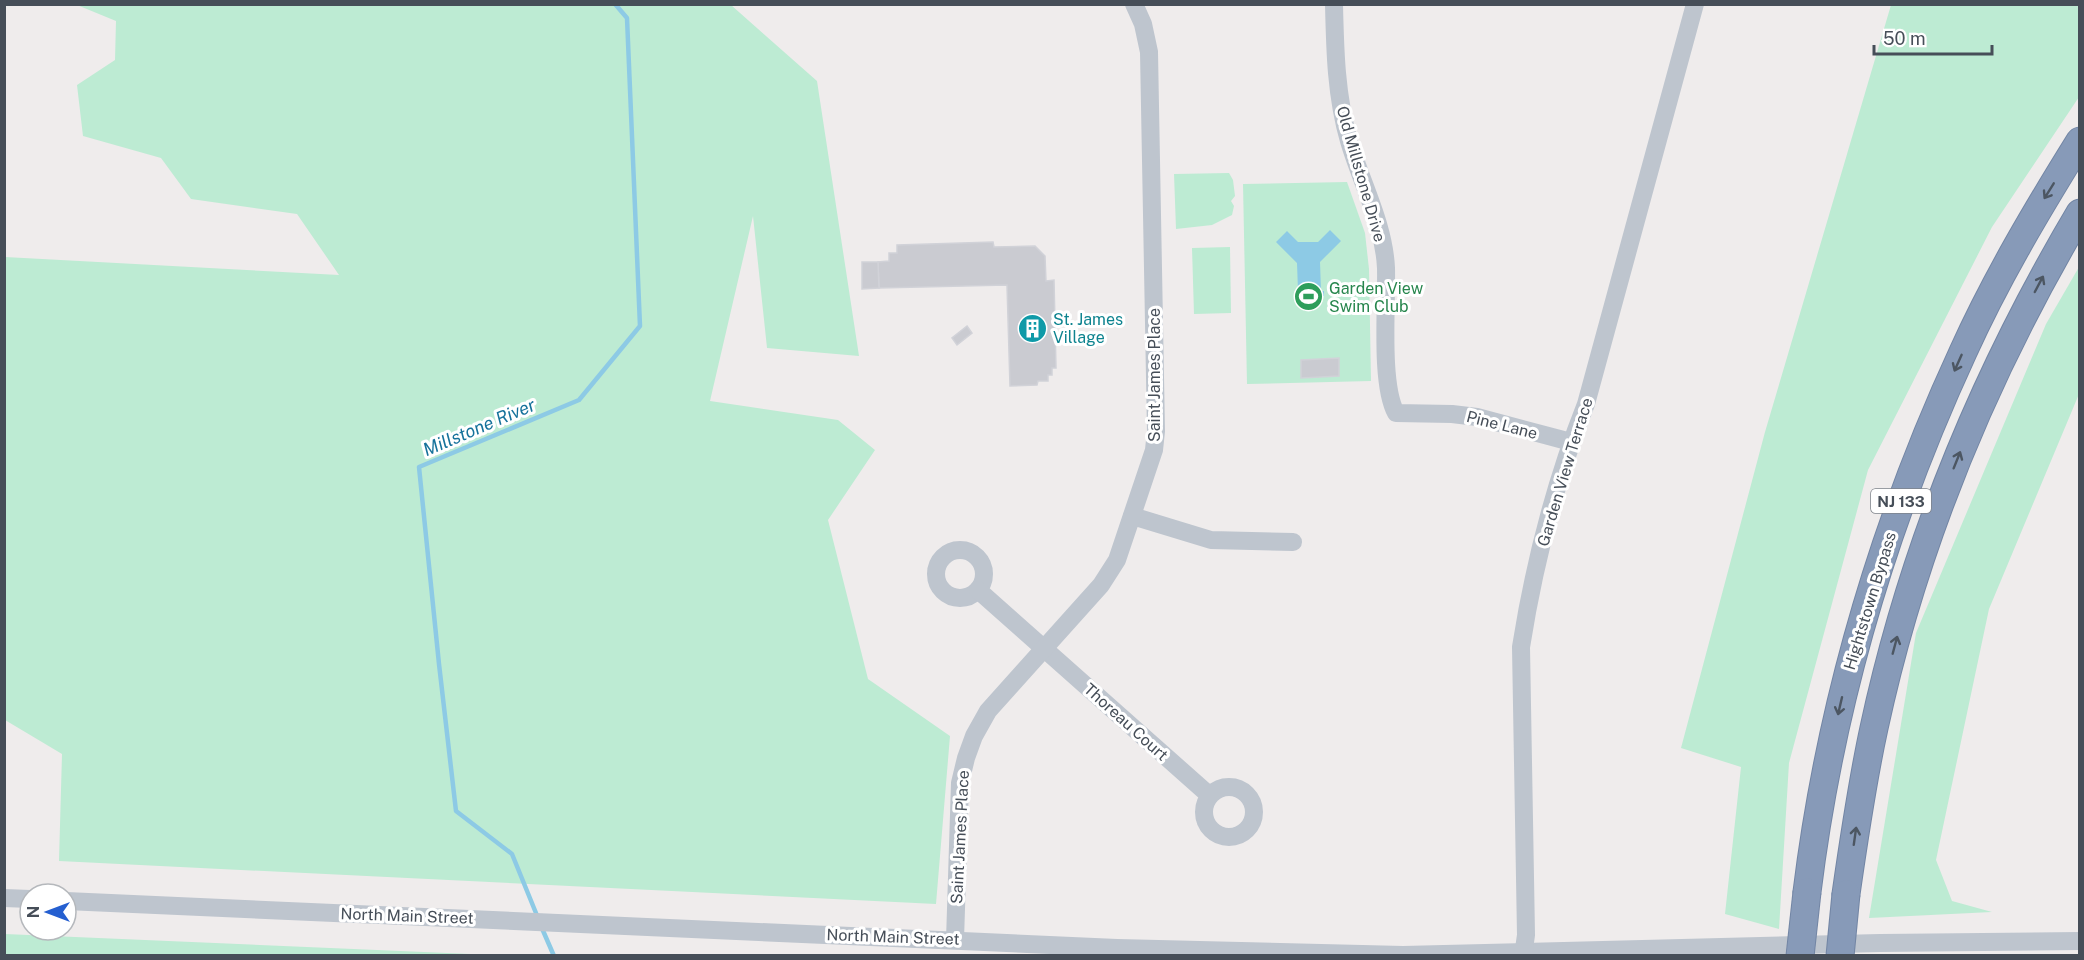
<svg xmlns="http://www.w3.org/2000/svg" width="2084" height="960" font-family="'Public Sans',sans-serif">
  <style>
    .green { fill: #bdebd3 }
    .water { fill: #8dcae5 }
    .lines { fill: none; stroke-linecap: round; stroke-linejoin: round }
    .stream { stroke: #8dcae5; stroke-width: 4.5 }
    .building { fill: #cacbd1; stroke: #d1d2d8; stroke-width: 1.5 }
    .highway-casing { stroke: #7285a4; stroke-width: 29 }
    .minor { stroke: #bec5ce; stroke-width: 18 }
    .highway { stroke: #879ab8; stroke-width: 27 }
    .highway-bridge-casing { stroke: #7285a4; stroke-width: 29; stroke-linecap: butt }
    .highway-bridge { stroke: #879ab8; stroke-width: 27 }
    .oneway { stroke: #4c5662 }
    .labels { text-anchor: middle; dominant-baseline: central; stroke-width: 6; stroke-linejoin: round; paint-order: stroke }
    .shield { fill: #fff; stroke: #7e838a; stroke-width: 1.5 }
    .shield-label { font-size: 15px; font-weight: bold; fill: #464e58 }
    .street-label { font-size: 16px; fill: #464e58; stroke: #fff }
    .leisure-label { font-size: 16px; fill: #27864d; stroke: #fff; text-anchor: start }
    .culture-label { font-size: 16px; fill: #0d838f; stroke: #fff; text-anchor: start }
    .water-label { font-size: 18px; font-style: italic; fill: #16729b; stroke: #fff }
  </style>
  <rect width="100%" height="100%" fill="#efecec"/>
  <!-- green -->
  <g class="green">
    <polygon points="77,5 731,5 817,81 859,356 767,348 753,216 710,401 838,420 875,450 828,520 868,679 950,736 936,904 59,861 62,754 5,720 5,257 339,275 297,214 191,199 161,158 83,136 77,85 115,60 116,21"/>
    <polygon points="1891,5 2079,5 2079,97 1992,227 1868,470 1789,763 1779,929 1725,914 1741,767 1681,748 1765,432"/>
    <polygon points="1229,173 1233,180 1235,196 1231,201 1234,206 1232,215 1212,225 1176,229 1174,174"/>
    <polygon points="1347,182 1365,233 1369,269 1371,381 1247,384 1243,184"/>
    <polygon points="1230,247 1231,313 1194,314 1192,248"/>
    <polygon points="2079,267 2079,394 1989,609 1936,860 1952,901 1992,912 1869,918 1916,633 2046,324"/>
    <polygon points="5,934 494,955 5,956"/>
  </g>
  <!-- water -->
  <polygon class="water" points="1330,230 1341,241 1320,262 1321,291 1324,291 1324,296 1296,297 1295,291 1298,291 1297,263 1276,242 1287,231 1298,242 1318,242"/>
  <g class="lines">
    <!-- stream -->
    <g class="stream">
      <polyline points="538,918 512,854 456,811 439,664 419,467 579,400 640,326 627,18 615,4"/>
      <polyline points="541,926 554,956"/>
    </g>
  </g>
  <!-- building -->
  <g class="building">
    <polygon points="993,242 994,247 1035,246 1045,256 1046,281 1054,280 1056,368 1052,368 1052,375 1048,375 1048,381 1038,381 1037,385 1010,386 1007,285 879,288 878,262 889,261 889,253 897,253 897,245"/>
    <polygon points="862,262 878,262 879,288 862,289"/>
    <polygon points="967,326 972,333 957,345 952,338"/>
    <polygon points="1339,358 1339,376 1301,378 1301,360"/>
  </g>
  <g class="lines">
    <defs>
      <g id="highway">
        <path d="M1807,892C1830,705 1884,523 1963,352C1996,279 2037,210 2080,141"/>
        <path d="M1846,894C1854,838 1862,783 1874,728C1913,547 1985,373 2080,213"/>
      </g>
    </defs>
    <!-- highway casing -->
    <use href="#highway" class="highway-casing"/>
    <!-- minor -->
    <g class="minor">
      <path d="M1334,4C1335,50 1336,96 1349,141C1361,182 1384,224 1386,268C1387,305 1380,384 1396,413L1452,414L1477,417L1571,442"/>
      <polyline points="1132,516 1211,540 1293,542"/>
      <circle cx="960" cy="574" r="24"/>
      <polyline points="978,590 1209,795"/>
      <circle cx="1229" cy="812" r="25"/>
      <polyline points="4,898 30,899"/>
      <polyline points="66,901 1117,948 1403,955 1880,943 2080,941"/>
      <polyline points="955,940 960,783 966,758 974,736 988,711 1101,585 1117,560 1154,450 1156,431 1149,52 1143,24 1134,4"/>
      <path d="M1523,956L1526,935L1521,647C1534,565 1555,482 1586,404L1695,4"/>
    </g>
    <!-- highway -->
    <use href="#highway" class="highway"/>
    <defs>
      <g id="highway-bridge">
        <polyline points="1800,956 1807,892"/>
        <polyline points="1840,956 1846,894"/>
      </g>
    </defs>
    <!-- highway-bridge casing -->
    <use href="#highway-bridge" class="highway-bridge-casing"/>
    <!-- highway-bridge -->
    <use href="#highway-bridge" class="highway-bridge"/>
  </g>
  <!-- one-way arrows -->
  <defs><path id="oneway-shaft" d="M-6 0H5M1.5-3L5.5 0L1.5 3" fill="none" stroke-width="1.6" stroke-linecap="round" stroke-linejoin="round" transform="scale(1.5)"/></defs>
  <g class="oneway">
    <use href="#oneway-shaft" transform="translate(2049 191) rotate(122)"/>
    <use href="#oneway-shaft" transform="translate(2039 284) rotate(-62)"/>
    <use href="#oneway-shaft" transform="translate(1958 363) rotate(114)"/>
    <use href="#oneway-shaft" transform="translate(1957 460) rotate(-68)"/>
    <use href="#oneway-shaft" transform="translate(1895 645) rotate(-75)"/>
    <use href="#oneway-shaft" transform="translate(1840 706) rotate(103)"/>
    <use href="#oneway-shaft" transform="translate(1855 836) rotate(-82)"/>
  </g>
  <!-- icons -->
  <defs>
    <symbol id="stadium-disc" viewBox="-11 -11 22 22"><circle r="9.5" fill="#2e9e5b" stroke="#fff"/><path d="M0-5a6.5 5 0 1 0 0 10a6.5 5 0 1 0 0-10ZM-3.5-1.8h7v3.6h-7Z" fill="#fff"/></symbol>
    <symbol id="building-disc" viewBox="-11 -11 22 22"><circle r="9.5" fill="#0f9aa8" stroke="#fff"/><path d="M-4-6H4V6H1V3H-1V6H-4ZM-2.5-4.3h1.7v1.8h-1.7ZM.8-4.3h1.7v1.8H.8ZM-2.5-1h1.7V.8h-1.7ZM.8-1h1.7V.8H.8Z" fill="#fff"/></symbol>
  </defs>
  <g fill-rule="evenodd">
    <use href="#stadium-disc" x="1292" y="280" width="33" height="33"/>
    <use href="#building-disc" x="1016" y="312" width="33" height="33"/>
  </g>
  <g class="labels">
    <!-- shield labels -->
    <rect class="shield" x="1871" y="489" width="60" height="24" rx="4.5"/>
    <g class="shield-label">
      <text x="1901" y="501">NJ 133</text>
    </g>
    <!-- street labels -->
    <g class="street-label">
      <text transform="translate(1361 174) rotate(74)">Old Millstone Drive</text>
      <text transform="translate(1154 375) rotate(-90)">Saint James Place</text>
      <text transform="translate(1502 425) rotate(14)">Pine Lane</text>
      <text transform="translate(1565 472) rotate(-73)">Garden View Terrace</text>
      <text transform="translate(1870 601) rotate(-73)">Hightstown Bypass</text>
      <text transform="translate(1126 722) rotate(42)">Thoreau Court</text>
      <text transform="translate(960 837) rotate(-87)">Saint James Place</text>
      <text transform="translate(407 916) rotate(2)">North Main Street</text>
      <text transform="translate(893 937) rotate(2)">North Main Street</text>
    </g>
    <!-- leisure labels -->
    <g class="leisure-label">
      <text x="1329" y="288">Garden View<tspan x="1329" dy="18">Swim Club</tspan></text>
    </g>
    <!-- culture labels -->
    <g class="culture-label">
      <text x="1053" y="319">St. James<tspan x="1053" dy="18">Village</tspan></text>
    </g>
    <!-- water labels -->
    <g class="water-label">
      <text transform="translate(479 427) rotate(-23)">Millstone River</text>
    </g>
  </g>
  <!-- border -->
  <rect width="2084" height="960" fill="none" stroke="#464e58" stroke-width="12"/>
  <!-- north arrow -->
  <g transform="translate(48 912) rotate(270)"><circle r="28" fill="#ffffff" stroke="#b5b8bc" stroke-width="1.5"/>
  <path d="M0-4.5L10 22L0 15L-10 22Z" fill="#255fd0"/>
  <text y="-9" font-size="16" font-weight="bold" text-anchor="middle" fill="#464e58">N</text>
  </g>
  <!-- scale -->
  <path d="M1874 45v9h118v-9" fill="none" stroke="#464e58" stroke-width="3"/>
  <text x="1883" y="45" font-size="18" fill="#464e58" stroke="#ffffff" stroke-width="4.5" paint-order="stroke">50 m</text>
</svg>
